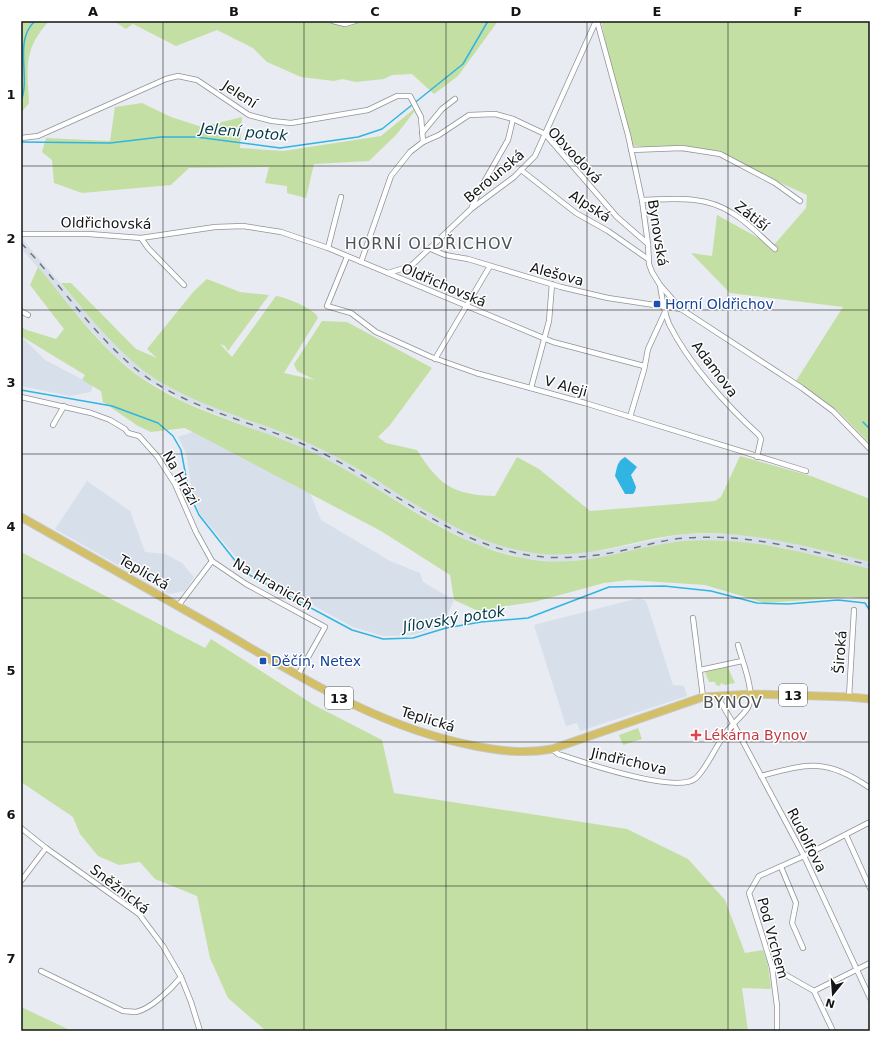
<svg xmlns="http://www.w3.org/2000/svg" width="891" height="1052" font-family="'DejaVu Sans',sans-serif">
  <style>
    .built { fill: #d7dfeb }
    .green { fill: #c4dfa4 }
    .water { fill: #30b5e2 }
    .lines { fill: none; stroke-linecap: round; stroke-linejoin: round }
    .stream { stroke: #30b5e2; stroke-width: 1.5 }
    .street-casing { stroke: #909398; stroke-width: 6 }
    .primary-casing { stroke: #c6c7c7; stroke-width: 9 }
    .street { stroke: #fff; stroke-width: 4.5 }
    .primary { stroke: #d3bf66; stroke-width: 7 }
    .rail { stroke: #737679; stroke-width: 1.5; stroke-dasharray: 7 7; stroke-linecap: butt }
    .grid { fill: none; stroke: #121415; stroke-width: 1; stroke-opacity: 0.55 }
    .transit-dot { fill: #1a4fb4; stroke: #fff; stroke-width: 1.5 }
    .health-dot { fill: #e0444e; stroke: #fff; stroke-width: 1.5 }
    .labels { text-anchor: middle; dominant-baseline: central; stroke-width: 3; stroke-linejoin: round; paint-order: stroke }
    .shield { fill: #fff; stroke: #595a5b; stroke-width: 1 }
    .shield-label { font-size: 13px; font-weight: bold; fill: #121415 }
    .street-label { font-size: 14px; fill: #121415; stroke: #fff }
    .transit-label { font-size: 14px; fill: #164399; stroke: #fff; text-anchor: start }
    .health-label { font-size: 14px; fill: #be3a42; stroke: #fff; text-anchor: start }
    .water-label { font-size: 15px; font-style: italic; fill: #00394b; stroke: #fff }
    .quarter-label { font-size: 16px; letter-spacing: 1px; fill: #4e5156; stroke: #fff }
    .neatline { fill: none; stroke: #121415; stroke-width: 1.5 }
    .grid-label { font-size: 13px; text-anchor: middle; font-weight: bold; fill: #121415 }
  </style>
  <rect width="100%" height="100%" fill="#e8ebf1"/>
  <!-- built -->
  <g class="built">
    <polygon points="21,238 93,321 130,359 161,382 197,399 316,446 341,459 436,516 477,537 527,552 561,554 606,550 683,534 738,534 782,540 870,562 870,569 780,547 720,540 684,542 607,557 561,562 526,559 474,544 433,522 338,465 313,453 183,401 141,377 114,355 87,326 21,248"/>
    <polygon points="21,336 45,360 93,385 91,392 70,396 21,386"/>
    <polygon points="193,432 310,493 321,520 390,561 420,573 423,582 454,600 442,626 413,635 383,636 353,627 246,569 200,514 192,491 186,453 178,437"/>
    <polygon points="87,481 130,511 145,552 165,554 182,563 194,577 185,591 169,594 55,529"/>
    <polygon points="639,598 646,601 673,685 684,686 687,696 580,731 577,723 566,726 534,625"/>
  </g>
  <!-- green -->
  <g class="green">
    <path d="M21,21H49C23,50 27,67 29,103L21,113Z"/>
    <polygon points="114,21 498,21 458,76 434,94 412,74 392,75 384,79 356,82 342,79 334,81 301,77 267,62 253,48 217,30 176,46 133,24 126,29"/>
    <polygon points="601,21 870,21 870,444 838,411 796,381 843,307 730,293 691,253 712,256 717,215 773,246 806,208 807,195 721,156 628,145"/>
    <polygon points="142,103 171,117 202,127 242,117 240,148 283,151 381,136 414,109 414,112 396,135 369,161 314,164 306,198 287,193 287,186 265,183 269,167 189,168 171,185 82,193 54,183 52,160 42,152 46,138 110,141 115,107"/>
    <path d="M38,267C70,305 101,350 143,379C194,414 258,427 314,453C390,489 456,554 544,561C596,565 637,545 686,541C750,536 809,554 870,569V599L849,597L765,603L705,585L629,580L604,583L534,602L506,606L485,614L454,600L450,575L381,531L185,428L151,432L138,426L103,402L101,391L82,380L85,375L21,336V327L27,330L56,339L64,329L30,285Z"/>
    <path d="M207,279L240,292L269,295L228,351L225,346L220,344L232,357L276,296C285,297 316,309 318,318L284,373L315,380L297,371L294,364L322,321L347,322L432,368L390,425L378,437L386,443L417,450C439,485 453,495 495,496L517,457L539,469L590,511L715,501L721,497L740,456L811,476L870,499V562C808,547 748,529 684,534C636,539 593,558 542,554C457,546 392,482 317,447C262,421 193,407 144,371C112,346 87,314 61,283H71L136,349L157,358L147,349L194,291Z"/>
    <polygon points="21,552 205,648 211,639 314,705 382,740 394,793 627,829 688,859 725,900 745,953 763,950 768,965 771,989 742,988 748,1031 266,1031 228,998 210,958 197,896 155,879 140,862 119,865 98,856 80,834 73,817 21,782"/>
    <polygon points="727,666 735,683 725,685 721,683 720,686 716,685 715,682 709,682 705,672"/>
    <polygon points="638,728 642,739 623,745 619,735"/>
    <polygon points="21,1007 72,1031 21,1031"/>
  </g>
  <!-- water -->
  <path class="water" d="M625,457L637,467L631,475L636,487L635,491L633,494H625L615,476C617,468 617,461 625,457Z"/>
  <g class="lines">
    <!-- stream -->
    <g class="stream">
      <path d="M21,101C31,77 13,41 35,21"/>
      <polyline points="21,142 110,143 161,137 196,137 280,148 358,137 382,129 463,64 488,21"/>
      <polyline points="21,390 112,406 158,423 173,436 181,450 189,493 199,515 244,572 352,630 383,639 413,638 446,628 481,622 528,618 609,587 664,586 711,591 757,603 788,604 838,600 865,603 870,611"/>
      <polyline points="863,422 870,429"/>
    </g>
    <defs>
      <g id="street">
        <polyline points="333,21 345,24 355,21"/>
        <polyline points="597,21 628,135 642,200 648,244 649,264 652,272 660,285 681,309 802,388 833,411 870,449"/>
        <polyline points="422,133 442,109 455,99"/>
        <polyline points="21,138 38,136 166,79 178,76 197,80 249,115 272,121 291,123 368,110 397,96 410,96 421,117 423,142"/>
        <polyline points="631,150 682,148 720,154 775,183 800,201"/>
        <polyline points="521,170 576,213 608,231 648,259"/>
        <path d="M642,200C673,199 705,195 732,213C748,222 761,237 775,249"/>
        <polyline points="472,207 480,189 508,140 513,119"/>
        <polyline points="21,234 89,234 141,238 215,227 243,226 281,232 328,248 553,342 644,366"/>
        <polyline points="141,238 148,248 184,285"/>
        <polyline points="328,248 341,197"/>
        <polyline points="431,249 445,255 468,259 561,287 608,298 681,309"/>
        <polyline points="347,257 327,306 351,313 376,332 431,357 476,373 585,403 806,471"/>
        <polyline points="361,262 391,176 410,152 423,142 439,135 469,115 495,114 513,119 545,134 617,217 648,244"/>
        <polyline points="388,273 411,266 471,209 514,177 535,156 596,21"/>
        <path d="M660,285C662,298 664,312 669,324C689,364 726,405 759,435L761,439L757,457"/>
        <polyline points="21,311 28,315"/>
        <polyline points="435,359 490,266"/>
        <polyline points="531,388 549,321 552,284"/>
        <polyline points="21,397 91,413 110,420 125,429 128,433 139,436 157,456 175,484 196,532 212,561"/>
        <polyline points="630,417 644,370 648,349 665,312"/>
        <polyline points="53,425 64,406"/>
        <polyline points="178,606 212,561 246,584 325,627 298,675"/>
        <polyline points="693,618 703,697"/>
        <polyline points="700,670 742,661"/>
        <polyline points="717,696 733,723 804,856 870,998"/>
        <polyline points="849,697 854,610"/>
        <path d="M552,749L558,754C582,762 678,795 696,778C706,769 715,748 723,737C729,726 740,719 747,709C757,695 742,661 738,645"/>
        <path d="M761,776C809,763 827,758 870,788"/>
        <polyline points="21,828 46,848 139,914 163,946 181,977 191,1002 200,1031"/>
        <polyline points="846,835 870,888"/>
        <polyline points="781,867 796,903 792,923 803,948"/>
        <polyline points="21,881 46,848"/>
        <polyline points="772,967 814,991 833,1031"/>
        <path d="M41,971L123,1011C127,1011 132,1012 136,1012C151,1009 171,989 181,977"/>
        <polyline points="814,991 870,963"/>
        <polyline points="777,1031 777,1006 772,967 749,893 759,876 804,856 870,822"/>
      </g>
      <path id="primary" d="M21,517C85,553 149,590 213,626C298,675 376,727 475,746C501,751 525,754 552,749L703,697L751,694L849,697L870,699"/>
    </defs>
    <!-- street casing -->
    <use href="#street" class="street-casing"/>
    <!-- primary casing -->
    <use href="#primary" class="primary-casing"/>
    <!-- street -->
    <use href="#street" class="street"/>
    <!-- primary -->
    <use href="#primary" class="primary"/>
    <!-- rail -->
    <path class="rail" d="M21,243C62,285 94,337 141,373C191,411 260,423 316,450C391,486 458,551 544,557C571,559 598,556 625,550C645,546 665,539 686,538C750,533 809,551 870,565"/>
  </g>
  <!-- grid -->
  <path class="grid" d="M163,21V1031M304,21V1031M446,21V1031M587,21V1031M728,21V1031M21,166H870M21,310H870M21,454H870M21,598H870M21,742H870M21,886H870"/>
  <!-- markers -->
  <g class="transit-dot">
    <rect x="653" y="300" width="8" height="8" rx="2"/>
    <rect x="259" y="657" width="8" height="8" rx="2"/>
  </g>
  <path class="health-dot" d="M694 729h4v4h4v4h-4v4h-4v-4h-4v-4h4z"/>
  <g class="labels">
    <!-- shield labels -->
    <g class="shield">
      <rect x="779" y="684" width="28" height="22" rx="3"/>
      <rect x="325" y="687" width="28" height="22" rx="3"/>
    </g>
    <g class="shield-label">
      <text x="793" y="695">13</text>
      <text x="339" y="698">13</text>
    </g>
    <!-- street labels -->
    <g class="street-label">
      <text transform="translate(240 94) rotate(33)">Jelení</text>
      <text transform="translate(575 155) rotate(47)">Obvodová</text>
      <text transform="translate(494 176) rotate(-40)">Berounská</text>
      <text transform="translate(590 206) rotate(33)">Alpská</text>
      <text transform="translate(752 216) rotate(38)">Zátiší</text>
      <text transform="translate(106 223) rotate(1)">Oldřichovská</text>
      <text transform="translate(658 233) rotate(81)">Bynovská</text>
      <text transform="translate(557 274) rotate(15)">Alešova</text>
      <text transform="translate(444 285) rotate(23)">Oldřichovská</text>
      <text transform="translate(715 369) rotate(53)">Adamova</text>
      <text transform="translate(566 386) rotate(16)">V Aleji</text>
      <text transform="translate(181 478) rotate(61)">Na Hrázi</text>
      <text transform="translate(144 572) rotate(30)">Teplická</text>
      <text transform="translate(273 584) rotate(30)">Na Hranicích</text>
      <text transform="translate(840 652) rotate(-86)">Široká</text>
      <text transform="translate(428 719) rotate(17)">Teplická</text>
      <text transform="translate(629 761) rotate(13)">Jindřichova</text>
      <text transform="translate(807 840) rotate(63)">Rudolfova</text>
      <text transform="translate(120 889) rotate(38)">Sněžnická</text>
      <text transform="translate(773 938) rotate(75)">Pod Vrchem</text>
    </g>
    <!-- transit labels -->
    <g class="transit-label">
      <text x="665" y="304">Horní Oldřichov</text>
      <text x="271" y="661">Děčín, Netex</text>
    </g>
    <!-- health labels -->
    <g class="health-label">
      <text x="704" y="735">Lékárna Bynov</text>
    </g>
    <!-- water labels -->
    <g class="water-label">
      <text transform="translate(244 132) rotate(5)">Jelení potok</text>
      <text transform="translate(454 619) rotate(-9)">Jílovský potok</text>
    </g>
    <!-- quarter labels -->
    <g class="quarter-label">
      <text x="429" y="243">HORNÍ OLDŘICHOV</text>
      <text x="733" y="702">BYNOV</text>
    </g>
  </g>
  <!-- border -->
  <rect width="891" height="1052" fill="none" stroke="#ffffff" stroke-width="44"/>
  <!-- north arrow -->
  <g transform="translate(833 994) rotate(197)" stroke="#ffffff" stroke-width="3" paint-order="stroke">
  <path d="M0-3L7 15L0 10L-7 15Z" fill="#121415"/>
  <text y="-6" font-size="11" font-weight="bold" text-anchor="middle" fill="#121415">N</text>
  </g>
  <rect x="22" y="22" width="847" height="1008" class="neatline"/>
  <g class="grid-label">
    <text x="93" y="16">A</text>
    <text x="234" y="16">B</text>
    <text x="375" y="16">C</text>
    <text x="516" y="16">D</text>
    <text x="657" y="16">E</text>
    <text x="798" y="16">F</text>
    <text x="11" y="99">1</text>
    <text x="11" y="243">2</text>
    <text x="11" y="387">3</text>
    <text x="11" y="531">4</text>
    <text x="11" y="675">5</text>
    <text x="11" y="819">6</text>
    <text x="11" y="963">7</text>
  </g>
</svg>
